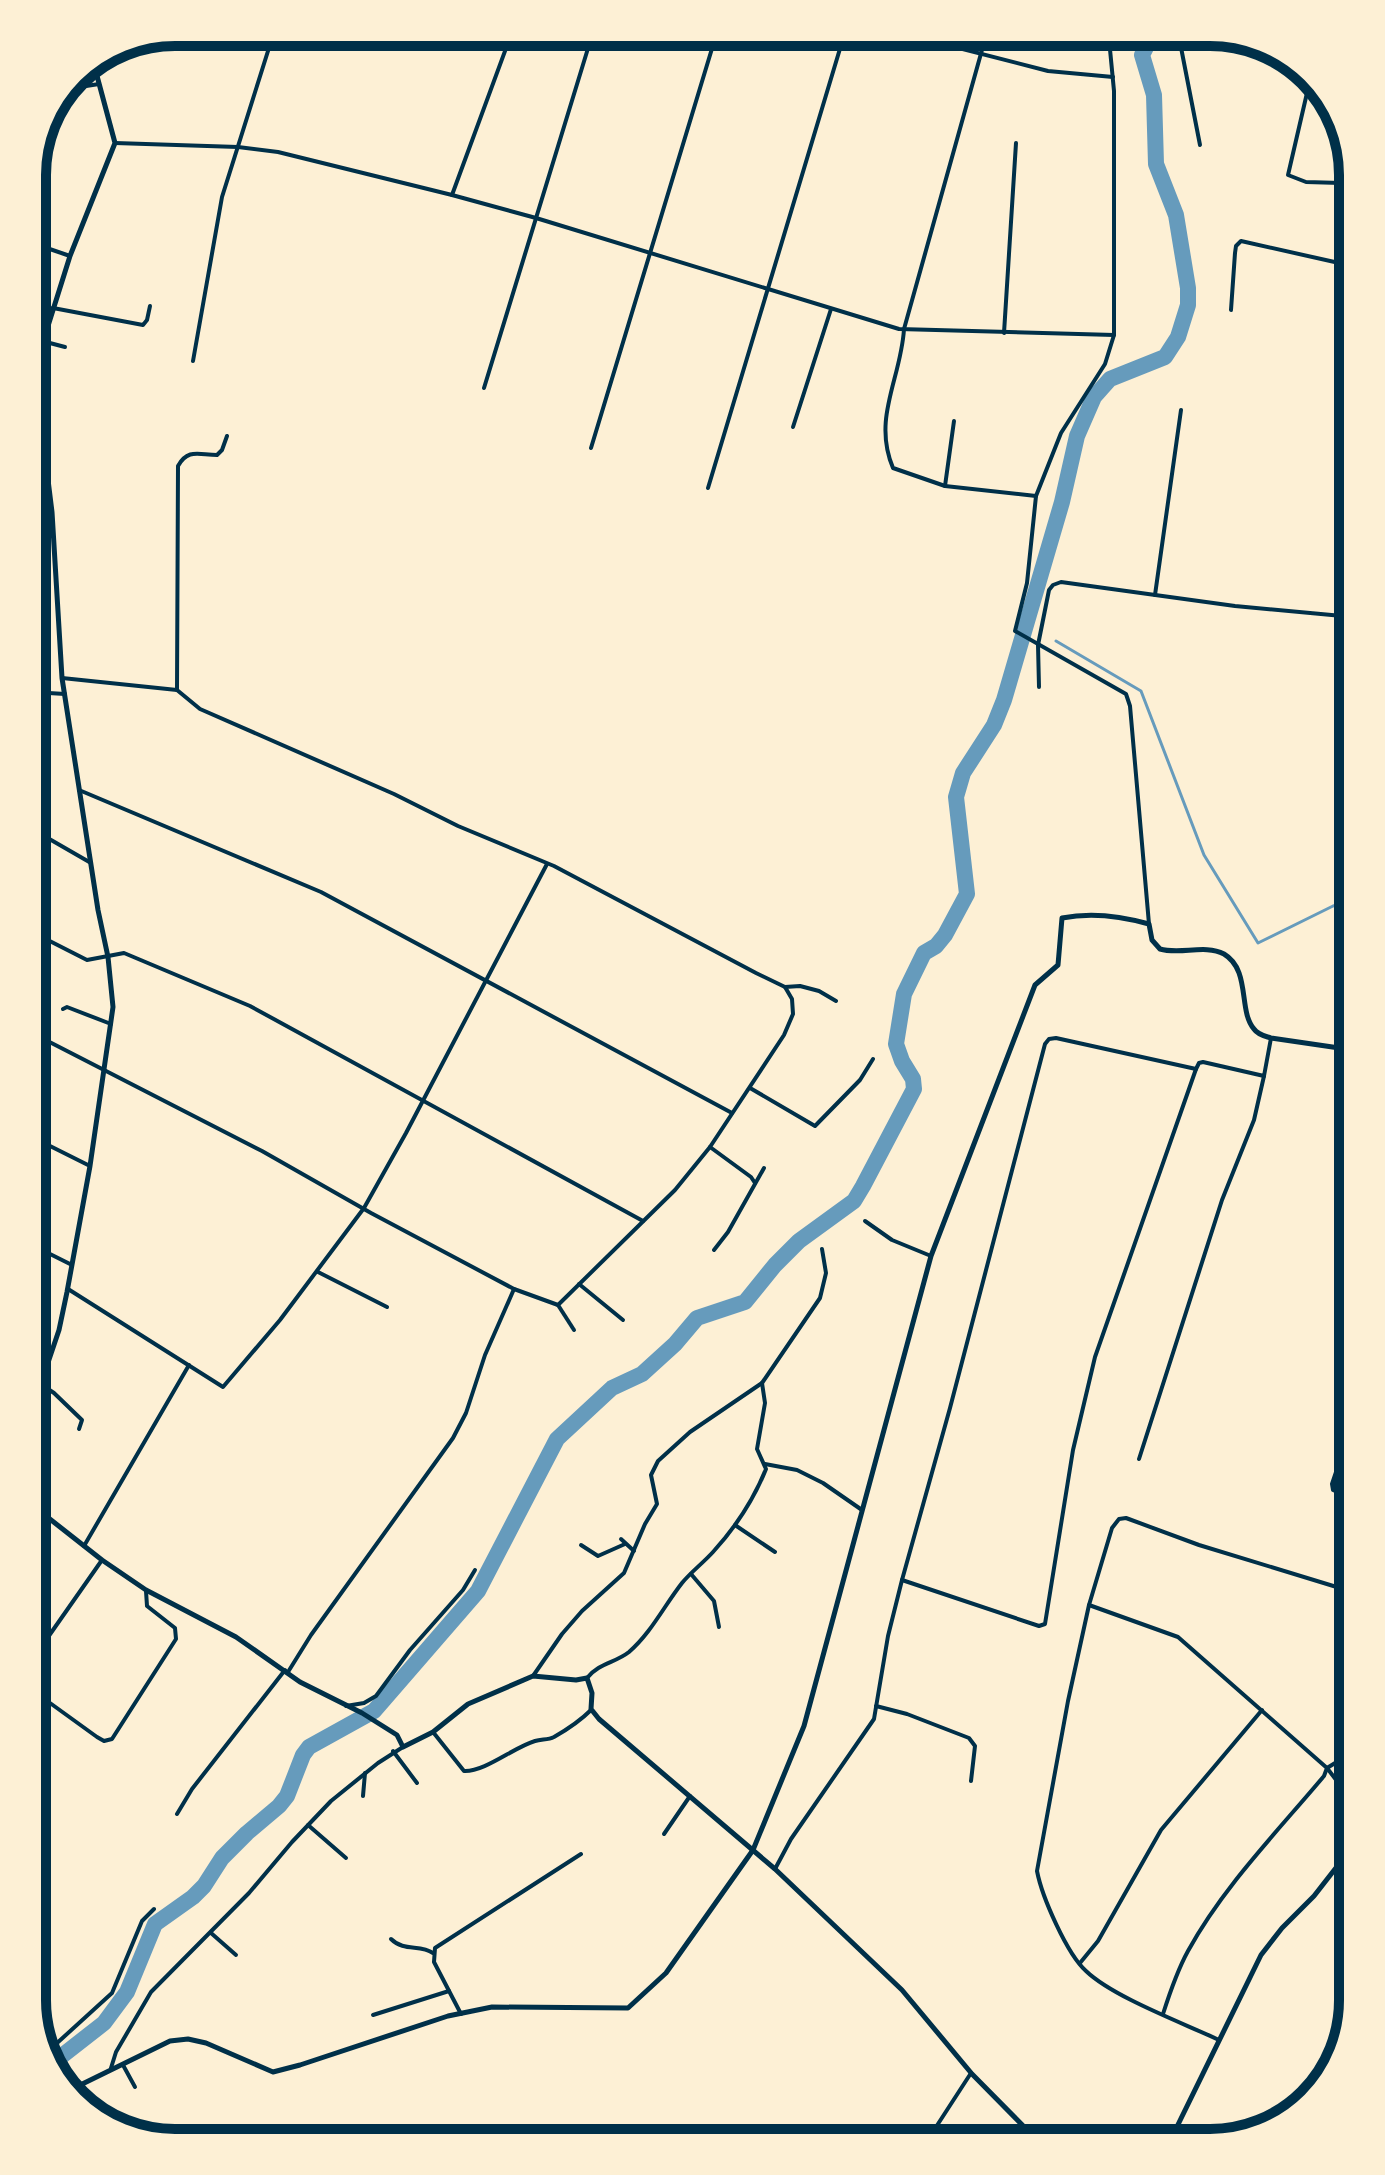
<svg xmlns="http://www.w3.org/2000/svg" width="1385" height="2175" font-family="Lato,sans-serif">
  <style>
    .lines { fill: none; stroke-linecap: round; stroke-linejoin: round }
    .stream { stroke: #669bbc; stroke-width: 3 }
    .river { stroke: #669bbc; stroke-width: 16 }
    .minor { stroke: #003049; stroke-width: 4 }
    .tertiary { stroke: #003049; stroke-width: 5 }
    .rim { fill: none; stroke: #003049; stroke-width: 10 }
  </style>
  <rect width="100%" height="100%" fill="#fdf0d5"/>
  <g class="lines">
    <!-- stream -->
    <polyline class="stream" points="1056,641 1141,691 1204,855 1258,943 1333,906 1353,901"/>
    <!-- river -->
    <polyline class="river" points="49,2066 104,2023 127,1992 155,1924 193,1897 204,1886 222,1858 247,1833 279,1806 287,1796 303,1755 309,1747 374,1711 478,1591 557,1439 612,1388 642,1374 675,1344 697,1318 745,1302 775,1265 799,1241 854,1201 863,1186 914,1089 913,1079 902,1061 896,1044 904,994 924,953 936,946 945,935 967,894 956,797 963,773 994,725 1004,700 1062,502 1077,436 1094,397 1110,379 1165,357 1178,337 1188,305 1188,288 1176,215 1156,164 1154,95 1142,55 1154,32"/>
    <!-- minor -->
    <g class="minor">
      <polyline points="896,32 1048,71 1113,77"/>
      <path d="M987,32L904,329C901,379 872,418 893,468L945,486L1036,496L1061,433L1105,364L1114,335V91L1109,39L1111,32"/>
      <polyline points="1178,32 1200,145"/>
      <polyline points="1310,80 1288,175 1306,182 1341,183 1353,194"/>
      <polyline points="67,89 99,84"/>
      <polyline points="115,143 238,147 278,152 452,195 536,218 899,329 1114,335"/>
      <polyline points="452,195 512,32"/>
      <polyline points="32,243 70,256"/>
      <polyline points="1353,266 1348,265 1346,250 1353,222"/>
      <polyline points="1231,310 1235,253 1236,246 1241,241 1348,265"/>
      <polyline points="32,315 53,308 143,325 147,320 150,306"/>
      <polyline points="1004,333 1016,143"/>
      <polyline points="46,342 65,347"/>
      <polyline points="193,361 222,197 274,32"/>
      <polyline points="484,388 593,32"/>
      <polyline points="793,427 831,309"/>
      <polyline points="591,448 717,32"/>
      <polyline points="32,465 46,463"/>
      <polyline points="945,486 954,421"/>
      <polyline points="708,488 845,32"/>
      <polyline points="1036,496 1027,583 1015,631 1126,694 1130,706 1149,924"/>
      <polyline points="32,516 52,512"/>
      <polyline points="1155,595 1181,410"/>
      <polyline points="62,678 177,690 200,709 394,794 458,826 554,866 756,973 785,987 800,986 819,991 836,1001"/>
      <polyline points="1039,687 1038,645 1049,590 1053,585 1061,582 1235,606 1353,617"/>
      <path d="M177,690L178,466C188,448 199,455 217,455L222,450L227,436"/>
      <polyline points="32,692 65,694"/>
      <polyline points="79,790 321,892 732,1113"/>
      <polyline points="32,829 91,863"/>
      <polyline points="32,932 87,960 124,953 250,1006 643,1221"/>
      <polyline points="63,1009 67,1007 111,1024"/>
      <polyline points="32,1033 262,1151 371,1213 514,1289 558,1305 675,1190 710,1147 784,1035 793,1014 792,999 785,987"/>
      <polyline points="750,1088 815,1126 860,1080 873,1059"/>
      <polyline points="32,1137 90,1166"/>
      <polyline points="710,1147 751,1177 755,1183"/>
      <polyline points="865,1221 892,1240 931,1256"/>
      <polyline points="32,1245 72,1265"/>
      <polyline points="714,1250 728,1232 764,1168"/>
      <polyline points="318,1272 387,1307"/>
      <polyline points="579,1284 623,1320"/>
      <polyline points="68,1289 223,1387 280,1320 364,1208 406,1133 547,864"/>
      <polyline points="558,1305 574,1330"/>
      <polyline points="32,1353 48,1360"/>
      <polyline points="42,1385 54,1393 82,1420 79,1429"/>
      <polyline points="1139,1459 1222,1200 1254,1120 1264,1076"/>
      <polyline points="765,1464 797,1470 823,1483 862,1510"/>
      <polyline points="1353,1499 1333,1490 1332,1484 1353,1422"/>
      <polyline points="735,1525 775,1552"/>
      <polyline points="621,1539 634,1551"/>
      <polyline points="581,1545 598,1556 625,1544"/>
      <polyline points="84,1546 189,1365"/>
      <polyline points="691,1574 714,1601 719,1627"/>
      <polyline points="902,1580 1039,1626 1045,1624 1073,1450 1095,1357 1196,1069 1199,1063 1203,1062 1264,1076 1271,1038"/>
      <path d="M1089,1605L1068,1701L1037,1871C1042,1897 1067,1954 1086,1971C1113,1997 1183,2023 1219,2040"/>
      <polyline points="32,1660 102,1560"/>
      <polyline points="288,1672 311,1635 453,1438 466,1413 485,1355 514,1289"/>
      <polyline points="533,1676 562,1634 582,1611 624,1573 645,1524 657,1504 651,1475 658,1461 690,1432 762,1383 820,1298 826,1273 822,1249"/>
      <path d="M587,1678C599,1663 615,1663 629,1652C651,1633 664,1606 682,1583C691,1572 703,1563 713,1552C734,1529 754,1499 766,1469L757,1449L765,1403L762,1383"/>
      <polyline points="32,1690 97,1737 104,1741 112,1739 176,1639 175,1628 147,1606 146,1591"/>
      <polyline points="346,1706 364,1703 376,1696 410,1650 463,1590 475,1570"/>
      <polyline points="876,1706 907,1714 969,1738 975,1746 971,1781"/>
      <path d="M433,1732L464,1771C485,1772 514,1747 535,1741C542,1739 548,1740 554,1737C568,1729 580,1721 591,1710"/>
      <polyline points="393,1751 417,1783"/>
      <polyline points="363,1796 365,1773"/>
      <polyline points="1353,1802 1327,1768 1353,1752"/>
      <polyline points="177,1814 192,1789 285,1670"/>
      <polyline points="308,1825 346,1858"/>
      <polyline points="664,1834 690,1796"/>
      <polyline points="775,1869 791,1839 874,1719 888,1636 902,1580 950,1408 1045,1044 1049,1039 1056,1038 1196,1069"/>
      <polyline points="32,1890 36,1894"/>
      <polyline points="211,1933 236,1955"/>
      <path d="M391,1939C404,1952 420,1944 433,1953"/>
      <polyline points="1080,1963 1098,1941 1161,1830 1262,1710"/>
      <polyline points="461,2014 434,1962 435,1948 581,1854"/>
      <path d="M1163,2014C1170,1992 1177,1971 1188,1951C1223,1887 1277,1832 1324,1776L1327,1768L1178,1637L1089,1605L1112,1528L1119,1519L1126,1518L1199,1545L1353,1592"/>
      <polyline points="373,2015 449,1991"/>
      <polyline points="45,2054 112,1993 142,1921 154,1909"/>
      <polyline points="123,2065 135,2087"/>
      <polyline points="111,2068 116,2052 151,1992 249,1893 292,1842 331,1801 378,1763 403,1747"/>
      <polyline points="922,2143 936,2127 971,2073"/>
    </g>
    <!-- tertiary -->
    <g class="tertiary">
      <polyline points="32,1410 59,1330 67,1292 90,1166 113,1007 108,957 98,910 62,678 52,512 41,423 48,326 70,256 115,143 93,61"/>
      <polyline points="32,1505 102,1560 146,1590 236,1637 300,1682 362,1713 397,1735 403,1747 433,1732 468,1704 533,1676 576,1680 587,1678 592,1693 591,1709 599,1719 775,1869 902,1990 972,2074 1040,2143"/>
      <path d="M70,2090L170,2041L188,2039L206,2043L273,2072L300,2065L448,2016L492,2007L628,2008L666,1973L753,1850L804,1726L931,1256L1035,985L1058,965L1062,918C1091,912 1121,916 1149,924L1152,940L1160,949C1180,955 1205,944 1224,954C1251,970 1238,1011 1254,1029C1258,1035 1265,1036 1271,1038L1353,1050"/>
      <polyline points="1169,2143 1261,1955 1282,1928 1314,1896 1353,1846"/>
    </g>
  </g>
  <!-- crop -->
  <path d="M0 0H1385V2175H0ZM175 46H1210A129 129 0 0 1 1339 175V2000A129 129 0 0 1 1210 2129H175A129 129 0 0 1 46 2000V175A129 129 0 0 1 175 46Z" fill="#fdf0d5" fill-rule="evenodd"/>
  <path class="rim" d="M175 46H1210A129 129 0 0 1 1339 175V2000A129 129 0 0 1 1210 2129H175A129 129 0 0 1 46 2000V175A129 129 0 0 1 175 46Z"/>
</svg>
